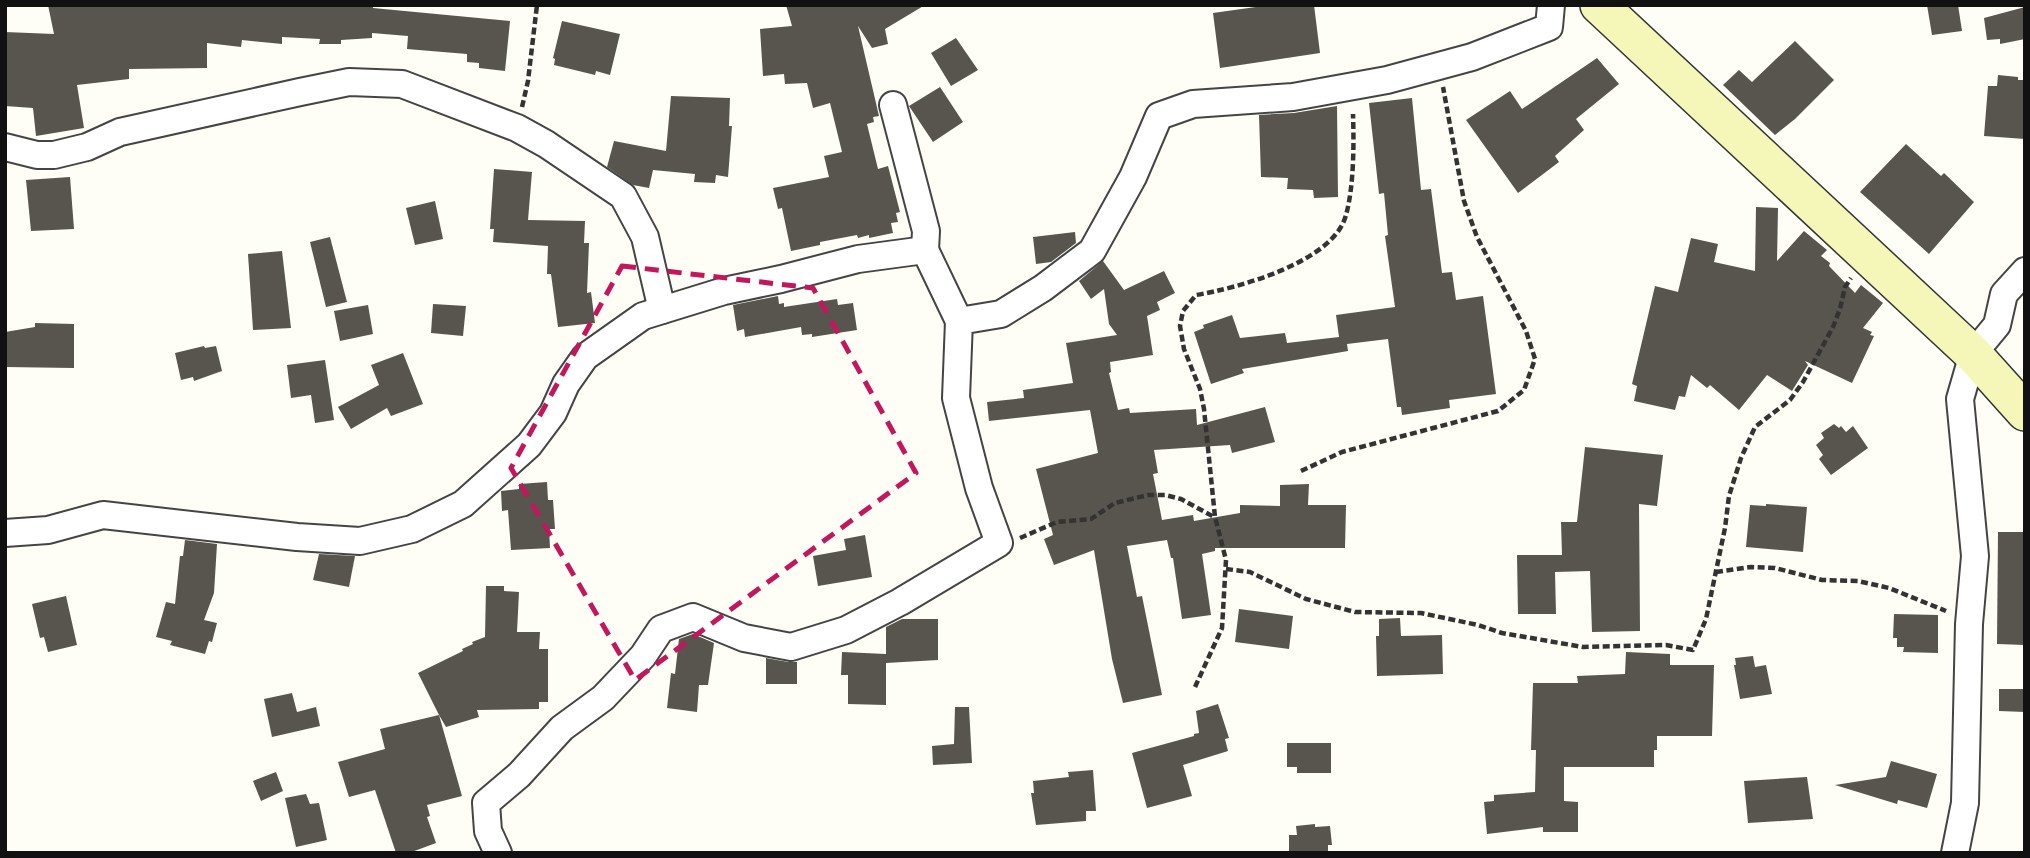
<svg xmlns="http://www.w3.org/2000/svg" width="2030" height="858" font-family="Literata,serif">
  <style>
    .building { fill: #58544e }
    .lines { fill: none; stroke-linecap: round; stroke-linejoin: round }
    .street-casing { stroke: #444; stroke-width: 30 }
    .secondary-casing { stroke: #333; stroke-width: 40 }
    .path { stroke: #333; stroke-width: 4.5; stroke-dasharray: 7 3.5; stroke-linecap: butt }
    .street { stroke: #fff; stroke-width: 26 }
    .secondary { stroke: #f4f7b8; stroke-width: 37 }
    .marked { fill: none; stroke: #c2185b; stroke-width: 5; stroke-dasharray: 14 9; stroke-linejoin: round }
  </style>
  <rect width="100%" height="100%" fill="#fefef6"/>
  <!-- building -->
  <g class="building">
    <polygon points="48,5 373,5 373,8 510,21 505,71 479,68 479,63 467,62 467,54 407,49 408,36 372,33 372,38 341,40 341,44 319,44 320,39 282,37 282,44 242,40 241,47 207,43 207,68 129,69 129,79 77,85 84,128 36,136 33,108 5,106 5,32 54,34"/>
    <polygon points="786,5 925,5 885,29 888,44 872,48 858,26 879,116 873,117 874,122 867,124 878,169 888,166 900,212 896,213 898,222 891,223 893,233 869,238 869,235 858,238 857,235 820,242 820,245 791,251 782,208 778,209 773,188 829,177 824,156 842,152 830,103 813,108 807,83 785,84 784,74 763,76 760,29 792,26"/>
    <polygon points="1270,5 1314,5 1320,53 1220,68 1213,13"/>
    <polygon points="1927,5 1958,5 1962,31 1932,35"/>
    <polygon points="2025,7 2025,39 2000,44 2000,39 1987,40 1984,18"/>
    <polygon points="562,21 620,34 610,75 596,71 595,75 554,65 555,59 553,58"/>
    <polygon points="956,38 978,70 951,86 931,53"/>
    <polygon points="1795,41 1834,80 1795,119 1775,135 1723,85 1739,70 1752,82"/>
    <polygon points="1597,58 1619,84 1576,119 1584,130 1555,156 1559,162 1518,193 1466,120 1510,91 1522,109"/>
    <polygon points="1998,75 2018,77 2018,80 2025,80 2025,139 1984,136 1988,86 1997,86"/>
    <polygon points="940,87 963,122 933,142 909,106"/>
    <polygon points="671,96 730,98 729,126 732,126 728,177 716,175 715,183 694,182 695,174 653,170 649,188 633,185 607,167 614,141 666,151"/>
    <polygon points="1412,98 1421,190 1431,189 1442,273 1452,272 1456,300 1483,296 1496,394 1449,400 1450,408 1402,415 1401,407 1397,407 1388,339 1347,344 1348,351 1242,369 1244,373 1211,384 1194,332 1204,328 1203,325 1232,315 1240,338 1285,333 1287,343 1339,337 1336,315 1395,307 1385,236 1388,235 1384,193 1379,194 1369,103"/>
    <polygon points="1337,106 1338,197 1314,198 1313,190 1287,189 1288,178 1261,177 1259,115 1294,113"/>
    <polygon points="1906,144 1941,176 1944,173 1974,202 1929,254 1860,192"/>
    <polygon points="494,169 532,172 528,220 585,221 584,243 589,243 587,293 591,292 595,323 558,327 551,274 547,274 548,246 493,242 494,229 490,229"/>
    <polygon points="70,177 74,229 31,231 26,180"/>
    <polygon points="435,201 443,239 415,245 406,208"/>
    <polygon points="1756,207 1778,208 1777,261 1804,231 1827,250 1821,256 1830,263 1829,266 1855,293 1861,285 1883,303 1863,328 1872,332 1870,335 1874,336 1852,383 1805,361 1808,365 1792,391 1767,375 1739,410 1710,385 1707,388 1691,375 1685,397 1679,396 1675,410 1634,401 1637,386 1632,384 1655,286 1678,292 1691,238 1718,244 1714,262 1755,271"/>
    <polygon points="1075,232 1076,243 1051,262 1036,264 1033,237"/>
    <polygon points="330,237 347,302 326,307 310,242"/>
    <polygon points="282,251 291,328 253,330 248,254"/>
    <polygon points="1103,261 1124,290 1164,271 1175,293 1157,302 1160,310 1147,316 1153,355 1110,362 1111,372 1109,373 1118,410 1129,408 1130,413 1196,409 1197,425 1265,407 1275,442 1232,453 1230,445 1154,450 1158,473 1153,474 1162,520 1193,515 1194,521 1240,513 1240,505 1280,506 1280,485 1309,484 1308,505 1346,505 1345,548 1215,548 1215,551 1202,554 1211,615 1182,619 1173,558 1171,558 1167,540 1127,546 1137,597 1142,596 1162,695 1123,703 1112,659 1094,550 1054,565 1044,539 1053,535 1036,469 1098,453 1090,410 989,421 987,402 1024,398 1023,390 1073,383 1066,343 1117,335 1109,324 1104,289 1091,299 1079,281"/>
    <polygon points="778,296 779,304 784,303 784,307 837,299 838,305 853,303 857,330 812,337 812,334 802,335 801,327 745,337 744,329 737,331 733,305"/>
    <polygon points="433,304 466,306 463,336 431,333"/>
    <polygon points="368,305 373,334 340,341 334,311"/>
    <polygon points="35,323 74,324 74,368 5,367 5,332 35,327"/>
    <polygon points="204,346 205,348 216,346 222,371 194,381 193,377 181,380 175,353"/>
    <polygon points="403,353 423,404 391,416 387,408 351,429 338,407 379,385 371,365"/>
    <polygon points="325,360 334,420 315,423 311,395 291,398 287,365"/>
    <polygon points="1834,424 1839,428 1841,426 1846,432 1853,426 1868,448 1831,475 1819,459 1823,455 1816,445 1824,438 1821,433"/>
    <polygon points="1585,447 1663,455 1657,506 1639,504 1640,631 1592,632 1590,571 1555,572 1556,614 1518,614 1517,555 1562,555 1561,522 1577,522"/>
    <polygon points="547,482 548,500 553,500 555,529 549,529 550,548 511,550 508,510 502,511 501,491 519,489 519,484"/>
    <polygon points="1766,504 1807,507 1803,552 1746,547 1750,505 1766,506"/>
    <polygon points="1998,532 2025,532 2025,645 1997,644"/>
    <polygon points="865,535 872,577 818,586 813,556 846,550 844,539"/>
    <polygon points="185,540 217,544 214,593 204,620 217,623 212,642 209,641 205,654 170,645 172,641 156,637 166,602 175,604 180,556 183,556"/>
    <polygon points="319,554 355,556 349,587 313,580"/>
    <polygon points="486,586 504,586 504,591 519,592 517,632 540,632 539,649 548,649 548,702 539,702 539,709 477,710 479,717 446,727 439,715 462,796 427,805 430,816 427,817 436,843 409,853 396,853 375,790 349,797 338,762 385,749 380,729 439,715 418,673 463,651 462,649 473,644 472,642 485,637"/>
    <polygon points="66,596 77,645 48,652 44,637 40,638 32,604"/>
    <polygon points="1239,609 1293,616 1289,649 1235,642"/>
    <polygon points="1894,614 1938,615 1938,653 1903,652 1904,647 1897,647 1897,638 1893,638"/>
    <polygon points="1400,618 1401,636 1442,635 1443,674 1377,676 1376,636 1379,636 1379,619"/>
    <polygon points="902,619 938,619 938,660 886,663 886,705 848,704 848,675 841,675 842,652 886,654 886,627"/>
    <polygon points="693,634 714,643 708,685 699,685 697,712 667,708 671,673 675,674 679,639"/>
    <polygon points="1626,652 1670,654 1670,665 1714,665 1712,736 1657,736 1657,750 1654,750 1654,767 1564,767 1564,801 1578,802 1578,832 1543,832 1543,827 1487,834 1484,802 1494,801 1494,795 1535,792 1536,750 1531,750 1533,683 1578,683 1577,676 1625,674"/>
    <polygon points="1753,656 1755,667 1766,665 1772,694 1740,699 1734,665 1736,665 1735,658"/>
    <polygon points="766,658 788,662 797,662 797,684 766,684"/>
    <polygon points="1999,689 2025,689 2025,712 1999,711"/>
    <polygon points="292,693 297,712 316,707 320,726 272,737 264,699"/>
    <polygon points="1218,704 1229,738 1225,739 1228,751 1183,765 1192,796 1147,808 1132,753 1194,736 1194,734 1199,733 1196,711"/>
    <polygon points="955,707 969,707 972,763 933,765 932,746 954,744"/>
    <polygon points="1287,743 1331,743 1331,773 1297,773 1297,767 1287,767"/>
    <polygon points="1891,761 1937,774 1927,808 1898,800 1897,804 1835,785 1886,777"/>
    <polygon points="1093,770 1096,811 1086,811 1086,821 1036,825 1031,793 1034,793 1033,781 1069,777 1068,772"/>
    <polygon points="276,772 283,791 261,801 253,781"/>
    <polygon points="1807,777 1813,819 1748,823 1744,781"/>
    <polygon points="306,794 310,804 319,803 327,840 296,847 285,798"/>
    <polygon points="1315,824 1315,827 1330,826 1332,845 1328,845 1328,853 1289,853 1289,835 1297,835 1296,826"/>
  </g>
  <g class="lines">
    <defs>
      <g id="street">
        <polyline points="893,105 926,231 925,250"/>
        <polyline points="5,147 37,155 54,155 87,147 120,132 300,92 349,82 402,84 517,128 546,144 623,196 645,237 662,310"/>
        <polyline points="5,533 48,530 103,515 297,537 360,541 412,529 463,504 529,445 553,413 566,384 585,357 643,316 724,291 781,279 858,259 925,250 959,321"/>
        <polyline points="498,853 488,831 486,803 519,775 562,728 603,698 643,656 661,629 693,617 744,638 791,647 846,630 900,602 999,543 979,488 956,398 959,321 1001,314 1043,288 1092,251 1133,177 1159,116 1193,104 1293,97 1387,80 1472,57 1549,27 1551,5"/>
        <polyline points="1955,853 1965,803 1969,624 1975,556 1960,399 1973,354 1997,325 2004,294 2025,271"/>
      </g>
      <polyline id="secondary" points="1599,5 1973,354 2025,412"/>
    </defs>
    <!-- street casing -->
    <use href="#street" class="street-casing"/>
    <!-- secondary casing -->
    <use href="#secondary" class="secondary-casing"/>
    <!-- path -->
    <g class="path">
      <polyline points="522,107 528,81 537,5"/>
      <polyline points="1301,471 1342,452 1498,411 1524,390 1535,359 1526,331 1477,237 1464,201 1443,87"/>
      <polyline points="1020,538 1057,522 1091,519 1115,503 1148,495 1165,495 1181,499 1214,517"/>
      <polyline points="1226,569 1250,572 1306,599 1355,612 1421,613 1478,625 1502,633 1583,647 1666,645 1693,650 1706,619 1725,528 1729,496 1741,458 1755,427 1790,400 1803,382 1833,327 1840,309 1845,287 1851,278"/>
      <polyline points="1716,572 1751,567 1775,568 1822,580 1858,581 1889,588 1946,611"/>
      <path d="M1195,687L1222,628L1226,560L1215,517L1204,409L1200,389L1184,349L1180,326L1183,311L1196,295C1238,288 1334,262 1346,215C1354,186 1354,144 1353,114"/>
    </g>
    <!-- street -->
    <use href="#street" class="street"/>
    <!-- secondary -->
    <use href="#secondary" class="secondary"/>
  </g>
  <!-- marked area -->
  <path class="marked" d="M622,266L813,288L916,473L635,680L511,468Z"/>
  <!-- border -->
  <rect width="2030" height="858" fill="none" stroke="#111111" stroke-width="14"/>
</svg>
